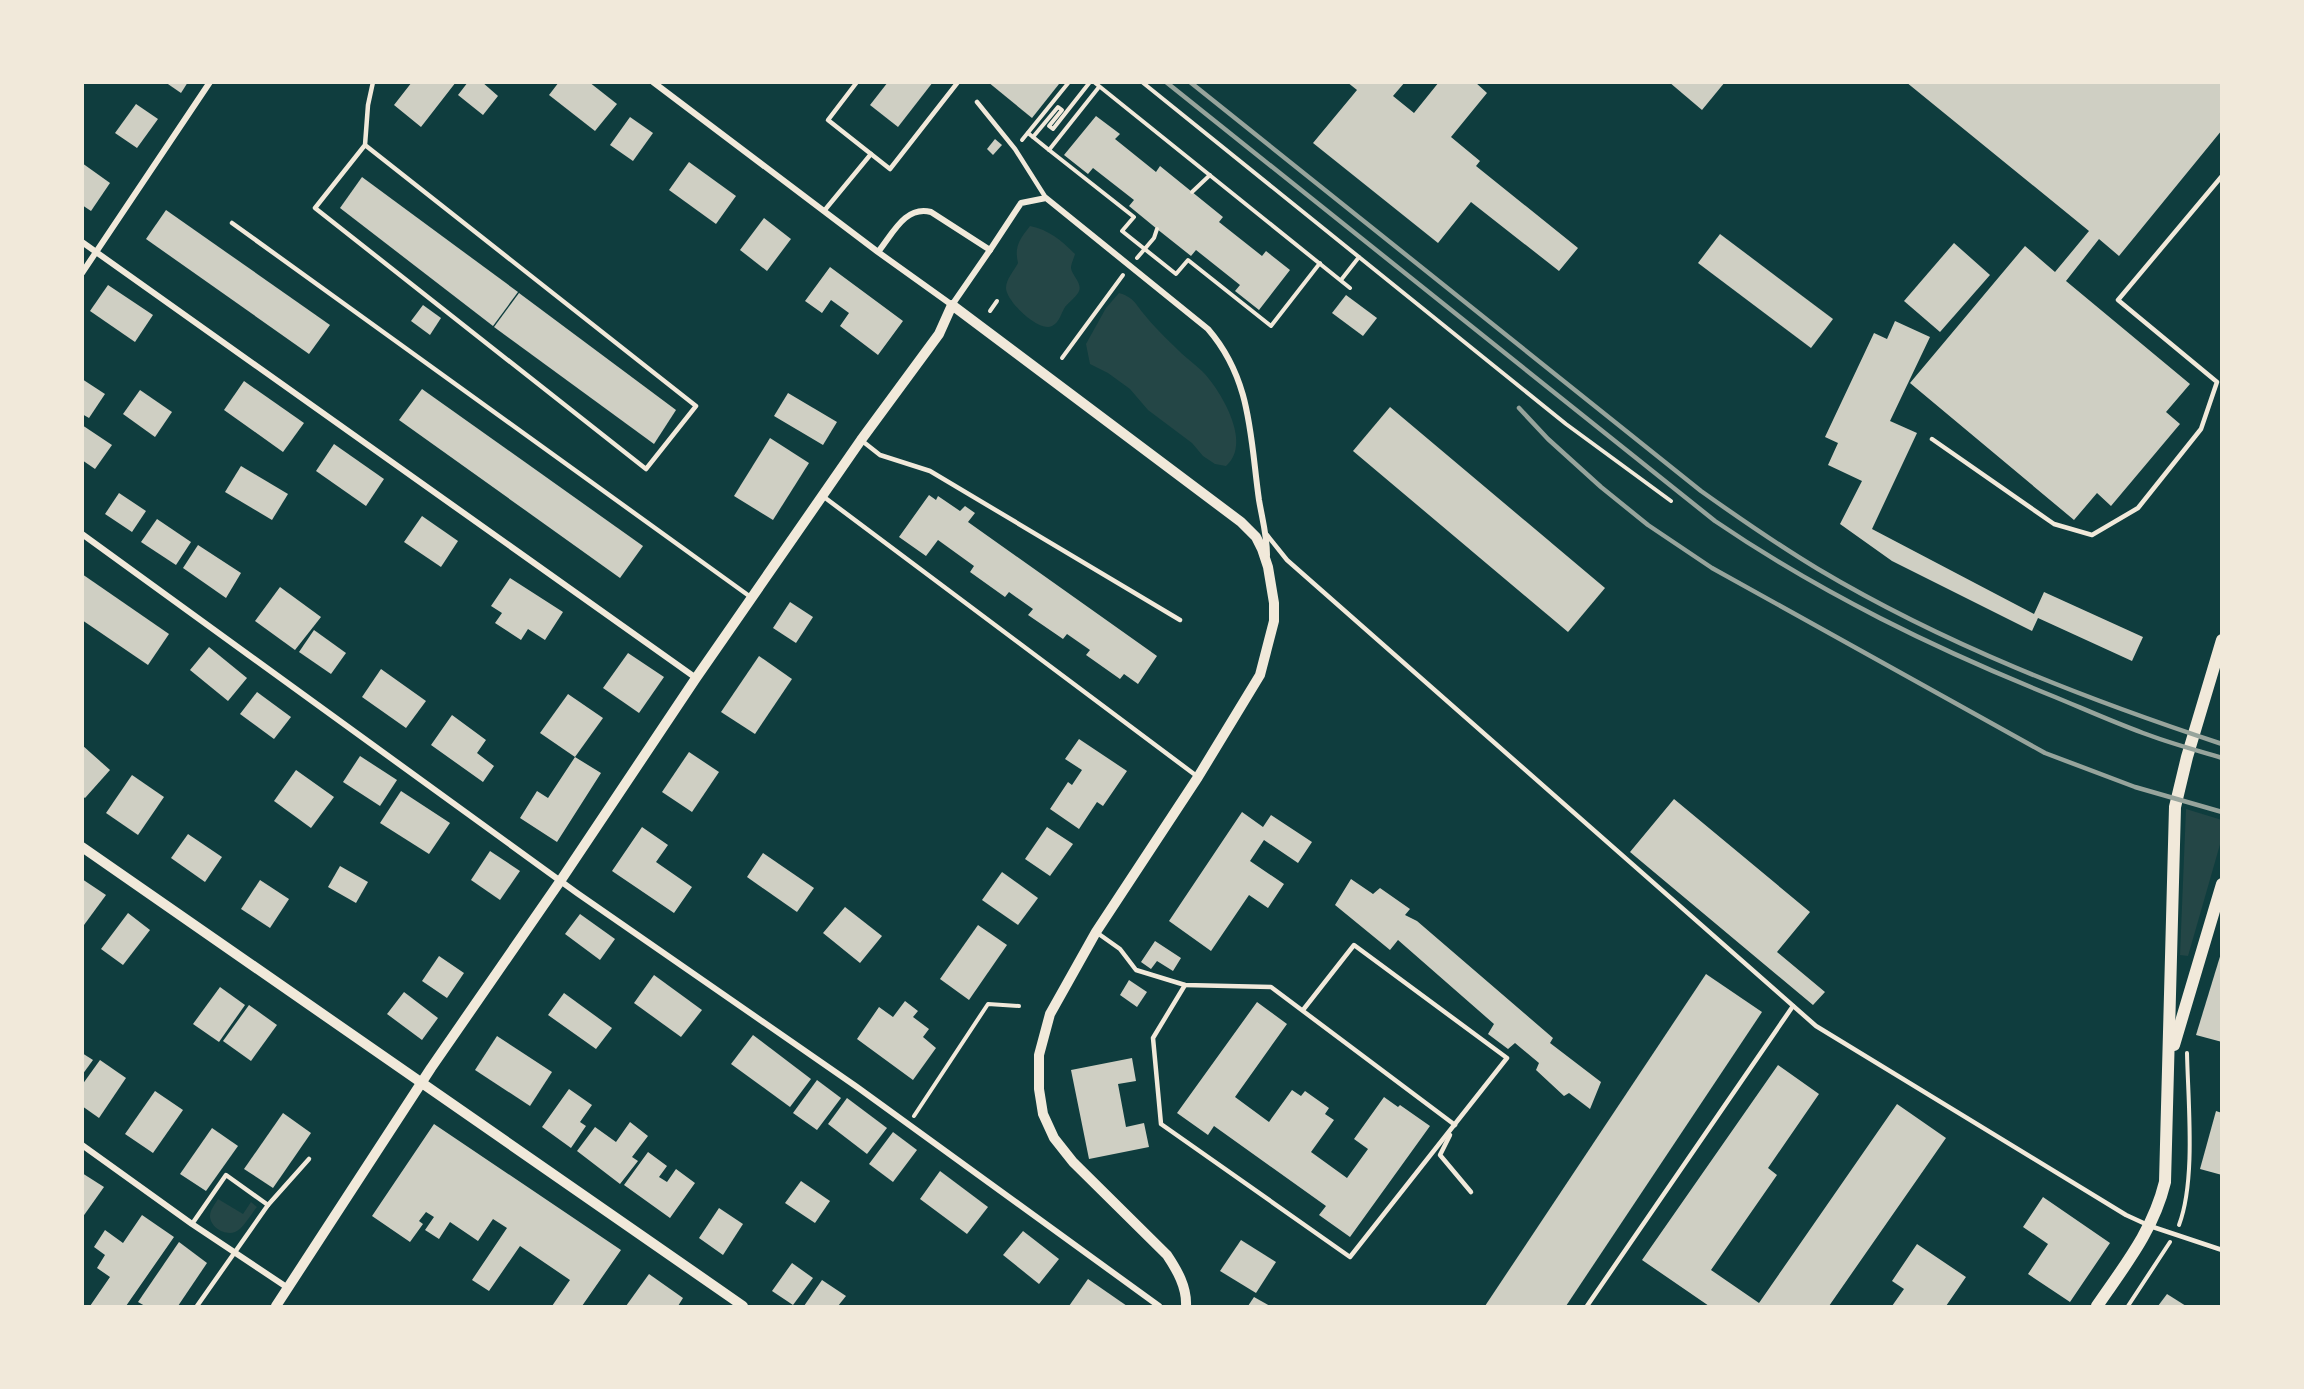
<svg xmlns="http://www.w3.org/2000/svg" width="2304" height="1389" font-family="Mulish,sans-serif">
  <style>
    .green { fill: #244646 }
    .building { fill: #cfcfc3 }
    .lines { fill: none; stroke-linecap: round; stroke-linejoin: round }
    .path { stroke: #f1e9da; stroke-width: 4 }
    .service { stroke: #f1e9da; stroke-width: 4.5 }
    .minor { stroke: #f1e9da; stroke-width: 6 }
    .tertiary { stroke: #f1e9da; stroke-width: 10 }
    .secondary { stroke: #f1e9da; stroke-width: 12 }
    .rail { stroke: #97a49c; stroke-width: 4.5 }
  </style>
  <rect width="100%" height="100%" fill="#0f3d3e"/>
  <!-- green -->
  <g class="green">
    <path d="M1030,226C1049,230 1061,240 1075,254C1074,258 1071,264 1071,268C1072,276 1084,284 1078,293C1075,298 1069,302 1065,307C1061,313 1060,322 1052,326C1039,333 1006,301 1006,288C1006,279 1014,271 1018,263C1014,246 1020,239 1030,226Z"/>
    <path d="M1119,293C1133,297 1135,303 1143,313C1153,326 1167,339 1178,350C1188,360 1201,368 1209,379C1225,399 1251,445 1226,466L1215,464L1203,456L1192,443L1148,410L1130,389L1108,373L1090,364L1086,344L1106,308Z"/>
    <polygon points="2186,809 2222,820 2221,841 2188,956 2180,955"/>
    <path d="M218,1199L243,1214L251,1202L257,1207C251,1214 243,1229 235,1232C225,1236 210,1227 210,1216C210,1210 215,1204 218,1199Z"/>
  </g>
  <!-- building -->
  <g class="building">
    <polygon points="165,82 188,82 181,93"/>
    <polygon points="412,82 420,84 421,82 456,82 421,127 394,105"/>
    <polygon points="468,82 482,82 498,96 483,115 458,95"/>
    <polygon points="559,82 589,82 617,104 595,131 549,95"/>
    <polygon points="888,82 933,82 898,127 870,105"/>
    <polygon points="988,82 1057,82 1059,84 1032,118"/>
    <polygon points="1347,82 1405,82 1393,96 1414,113 1439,82 1475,82 1487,93 1451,137 1480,161 1476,166 1578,248 1559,271 1471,202 1438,243 1313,143 1357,90"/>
    <polygon points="1669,82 1725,82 1702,110"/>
    <polygon points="1906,82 2222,82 2222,130 2119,256 2099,239 2066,281 2190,384 2166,412 2180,424 2111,506 2097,493 2074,520 1910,383 2025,246 2055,272 2089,231"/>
    <polygon points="136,104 158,119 137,148 115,133"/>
    <polygon points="1096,116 1120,134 1115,139 1156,172 1160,166 1223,217 1219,222 1262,256 1266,251 1290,270 1259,310 1235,291 1240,285 1196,250 1191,256 1157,229 1129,206 1134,200 1093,168 1088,174 1064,155"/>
    <polygon points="630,117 653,133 633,161 610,145"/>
    <polygon points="995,139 1002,145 993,155 987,149"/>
    <polygon points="689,162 736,196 716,224 669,190"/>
    <polygon points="82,163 110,183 91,211 82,205"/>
    <polygon points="362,177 518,292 493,326 340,208"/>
    <polygon points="166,210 330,325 309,354 146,239"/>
    <polygon points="764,218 791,239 767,271 740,250"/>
    <polygon points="1720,234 1833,319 1811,348 1698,263"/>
    <polygon points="1954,243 1990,275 1940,332 1904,301"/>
    <polygon points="830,267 903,321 878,355 840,326 849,313 831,300 822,313 805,301"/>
    <polygon points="108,285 153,315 135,342 90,311"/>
    <polygon points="519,293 676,410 654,444 494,327"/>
    <polygon points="1346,295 1377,318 1363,336 1332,313"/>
    <polygon points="423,305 441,318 430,335 411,321"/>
    <polygon points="1895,321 1930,337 1890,421 1917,433 1872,529 2034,614 2044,592 2143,637 2132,661 2038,618 2032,631 1892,561 1840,524 1862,481 1828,465 1838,443 1825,437 1874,333 1887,339"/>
    <polygon points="82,379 105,394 89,418 82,414"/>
    <polygon points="244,381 304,423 283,452 224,410"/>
    <polygon points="422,389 643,546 620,578 399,420"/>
    <polygon points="140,390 172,412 155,437 123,414"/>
    <polygon points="788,393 837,422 823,445 774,416"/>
    <polygon points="1390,407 1605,588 1568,632 1353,451"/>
    <polygon points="82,425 112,445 95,469 82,460"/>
    <polygon points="770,438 809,463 773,520 734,496"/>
    <polygon points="334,444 384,479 366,506 316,471"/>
    <polygon points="241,466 288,494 272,520 225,492"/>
    <polygon points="119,493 146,511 132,532 105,514"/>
    <polygon points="929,495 936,500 938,496 960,511 965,506 975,513 968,522 1157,656 1138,684 1124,674 1120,679 1086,655 1090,650 1067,634 1063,639 1028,615 1033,609 1009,592 1005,597 970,572 974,566 938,540 926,556 899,537"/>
    <polygon points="422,516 458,541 441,567 404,542"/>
    <polygon points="157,519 191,542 176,565 141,542"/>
    <polygon points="198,545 241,573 226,598 183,568"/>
    <polygon points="82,574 169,634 148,665 82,620"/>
    <polygon points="510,578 563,612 545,640 528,629 521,640 495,623 502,613 491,606"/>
    <polygon points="280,587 321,617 295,650 255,621"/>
    <polygon points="790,602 813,617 796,643 773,628"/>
    <polygon points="314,630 346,653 331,674 299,652"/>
    <polygon points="209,647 247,678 228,701 190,670"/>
    <polygon points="628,653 664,677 639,713 603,688"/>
    <polygon points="759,656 792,679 755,734 721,712"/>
    <polygon points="381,669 426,701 406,728 362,697"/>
    <polygon points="257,692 291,717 274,739 240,714"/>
    <polygon points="568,694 603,718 575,757 540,733"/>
    <polygon points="452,715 486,740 477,753 494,766 483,782 431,745"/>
    <polygon points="1079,739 1127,771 1103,806 1097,802 1079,829 1050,809 1068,782 1072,785 1082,770 1065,759"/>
    <polygon points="82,745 110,770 85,798 82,796"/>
    <polygon points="689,752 719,772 692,812 662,792"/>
    <polygon points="360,756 397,780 380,806 343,782"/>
    <polygon points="575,757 601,773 557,842 520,818 537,791 548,798"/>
    <polygon points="296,770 334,797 311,828 274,801"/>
    <polygon points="132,775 164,797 138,835 106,813"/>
    <polygon points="401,791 450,823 429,854 380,823"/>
    <polygon points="1674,799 1810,912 1777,952 1825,992 1813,1005 1630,852"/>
    <polygon points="1242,812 1263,827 1271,815 1312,842 1298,863 1264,840 1250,861 1284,884 1268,908 1249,895 1211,951 1169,921"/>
    <polygon points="642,827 668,845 656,862 692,887 674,913 612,871"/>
    <polygon points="1047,827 1073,844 1050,876 1025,859"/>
    <polygon points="188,834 222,857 205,882 171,858"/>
    <polygon points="490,851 520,871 500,900 471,880"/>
    <polygon points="763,853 814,888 797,912 747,877"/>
    <polygon points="340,866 368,882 356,903 328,887"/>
    <polygon points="1002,872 1038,898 1018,925 982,900"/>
    <polygon points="82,879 106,895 84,925 82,924"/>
    <polygon points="1351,879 1373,894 1380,888 1410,909 1405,915 1417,921 1553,1038 1550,1043 1601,1082 1590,1109 1569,1093 1564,1096 1536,1070 1539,1063 1515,1043 1508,1049 1488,1034 1494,1024 1398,940 1390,950 1335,905"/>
    <polygon points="260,880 289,899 270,928 241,909"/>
    <polygon points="845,907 882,936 860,963 823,933"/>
    <polygon points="128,913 150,930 123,965 101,949"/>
    <polygon points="580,914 615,939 600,960 565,934"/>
    <polygon points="978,925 1007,945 969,1000 940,979"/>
    <polygon points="1155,941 1181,958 1173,971 1157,961 1151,969 1141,962"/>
    <polygon points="2222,950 2222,1042 2196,1035"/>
    <polygon points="439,956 464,973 447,998 422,981"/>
    <polygon points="1706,974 1762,1012 1566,1306 1485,1306"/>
    <polygon points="654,975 702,1010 681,1037 634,1003"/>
    <polygon points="1129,980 1147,992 1137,1007 1120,995"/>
    <polygon points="220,987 245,1005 219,1042 193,1024"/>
    <polygon points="404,992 438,1018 422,1040 387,1014"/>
    <polygon points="564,993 612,1028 596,1049 548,1015"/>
    <polygon points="905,1001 918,1011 913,1017 929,1029 923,1037 936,1048 913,1080 857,1039 879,1007 893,1017"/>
    <polygon points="1257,1002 1287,1024 1235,1097 1269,1122 1292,1090 1301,1096 1305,1091 1329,1108 1325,1114 1334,1120 1311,1152 1347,1178 1368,1149 1354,1139 1384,1097 1398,1107 1400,1105 1430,1126 1350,1237 1319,1215 1326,1206 1214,1126 1208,1135 1177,1113"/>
    <polygon points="249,1005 277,1025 251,1061 223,1041"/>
    <polygon points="753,1035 811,1079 790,1107 731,1064"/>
    <polygon points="497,1036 552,1072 530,1106 475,1070"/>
    <polygon points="82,1053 93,1060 82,1075"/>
    <polygon points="1132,1058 1136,1081 1118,1084 1126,1127 1144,1123 1149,1147 1089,1159 1071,1070"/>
    <polygon points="100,1060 126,1078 99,1118 82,1106 82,1085"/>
    <polygon points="1778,1065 1819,1094 1768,1168 1777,1175 1711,1270 1759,1303 1897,1104 1946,1138 1829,1306 1709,1306 1642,1260"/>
    <polygon points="817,1080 841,1098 817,1130 793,1113"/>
    <polygon points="569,1089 592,1105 580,1122 586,1126 571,1148 542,1127"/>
    <polygon points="155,1091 183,1110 153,1153 125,1134"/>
    <polygon points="847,1098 887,1128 867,1154 828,1124"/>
    <polygon points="2216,1111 2222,1113 2222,1175 2200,1169"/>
    <polygon points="283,1113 311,1133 273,1188 244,1169"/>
    <polygon points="630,1122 648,1136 632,1157 638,1161 620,1184 577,1151 595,1127 616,1142"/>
    <polygon points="434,1124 621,1250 582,1306 552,1306 570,1280 520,1246 489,1291 472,1280 507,1228 493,1219 478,1241 450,1222 439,1239 425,1230 434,1217 426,1212 419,1221 423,1224 410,1242 372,1216"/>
    <polygon points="212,1128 238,1146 206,1191 180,1174"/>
    <polygon points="893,1132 917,1150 893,1182 869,1164"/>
    <polygon points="648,1152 667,1166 659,1177 667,1182 676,1169 695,1183 670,1218 624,1185"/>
    <polygon points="940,1171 988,1207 967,1234 920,1199"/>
    <polygon points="82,1173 104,1187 82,1218"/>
    <polygon points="801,1181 830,1201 815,1223 785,1203"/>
    <polygon points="2043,1197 2110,1243 2070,1302 2028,1274 2048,1244 2023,1227"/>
    <polygon points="719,1208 743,1224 723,1255 699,1238"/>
    <polygon points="142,1215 174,1237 126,1306 90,1306 110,1277 97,1268 105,1255 94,1247 105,1230 123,1243"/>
    <polygon points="1023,1231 1059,1259 1039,1284 1003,1255"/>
    <polygon points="1241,1240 1276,1262 1256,1293 1220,1271"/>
    <polygon points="179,1242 207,1263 178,1306 145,1306 138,1302"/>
    <polygon points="1917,1244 1966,1277 1946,1306 1892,1306 1904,1289 1892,1281"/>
    <polygon points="792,1263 813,1278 793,1305 772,1291"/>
    <polygon points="649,1274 683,1298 678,1306 626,1306"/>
    <polygon points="1088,1279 1127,1306 1069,1306"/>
    <polygon points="822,1280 846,1296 838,1306 804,1306"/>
    <polygon points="2167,1294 2186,1306 2158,1306"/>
    <polygon points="1254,1297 1270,1306 1248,1306"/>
  </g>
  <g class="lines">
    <!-- path -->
    <g class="path">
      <polyline points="1094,82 1350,288"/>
      <polyline points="1142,82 1566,424 1671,501"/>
      <polyline points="1099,87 1049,150 1134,217 1122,231 1176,274 1188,260 1271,326 1320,263"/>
      <polyline points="1028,133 1049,150"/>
      <polyline points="1033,137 1058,107 1062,110 1049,126 1053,129 1090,82"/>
      <polyline points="1022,140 1069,82"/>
      <polyline points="1192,192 1210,175"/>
      <polyline points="1137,258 1154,238 1157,229"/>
      <polyline points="1341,280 1359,257"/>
      <polyline points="990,311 997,301"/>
      <polyline points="1062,358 1123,275"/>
      <polyline points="914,1116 988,1004 1019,1006"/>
      <path d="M2179,1225C2196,1180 2188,1102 2187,1053"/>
      <polyline points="2128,1306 2170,1242"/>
    </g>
    <!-- service -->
    <g class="service">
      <polyline points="977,102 1015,149 1046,198"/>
      <polyline points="365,145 696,406 646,469 315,208 365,145 368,105 373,82"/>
      <polyline points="871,154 890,169 958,82"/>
      <polyline points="824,211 871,154 828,120 857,82"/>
      <polyline points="232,223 752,598"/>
      <polyline points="1932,439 2054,524 2092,535 2138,508 2201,429 2217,382 2118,300 2222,176"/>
      <polyline points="861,440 880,455 930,471 1180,620"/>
      <polyline points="824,497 1198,777"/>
      <polyline points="1267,535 1287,560 1816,1026 2126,1215 2150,1226 2222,1250"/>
      <polyline points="1096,932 1120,949 1136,970 1185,985 1271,987 1455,1125"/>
      <polyline points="1185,985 1153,1038 1161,1124 1350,1257 1507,1058 1354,945 1303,1010"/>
      <polyline points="1450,1135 1440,1155 1471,1192"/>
      <polyline points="268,1205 309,1159"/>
      <polyline points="192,1224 226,1175 268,1205 197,1306"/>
      <polyline points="1587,1306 1793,1006"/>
    </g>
    <!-- minor -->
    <g class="minor">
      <path d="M653,82L878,252L952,305L990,250L931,212C905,205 892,235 878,252"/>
      <polyline points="82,242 696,678"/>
      <path d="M990,250L1021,203L1046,198L1208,329C1252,380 1250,437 1259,500C1262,518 1267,535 1267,555"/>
      <polyline points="82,273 210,82"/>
      <polyline points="82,534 577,893 857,1087 1159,1306"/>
      <polyline points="82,1145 192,1224 288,1288"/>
    </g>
    <!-- tertiary -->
    <g class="tertiary">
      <polyline points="82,847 743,1306"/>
      <path d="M276,1306L431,1068L561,880L696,678L861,440L939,334L952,305L1241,522L1256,537L1262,549L1268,567L1274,603V621L1260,675L1198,777L1096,932L1050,1014L1039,1055V1089L1043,1114L1054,1138L1073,1162L1167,1255C1177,1270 1187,1287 1186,1306"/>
    </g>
    <!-- secondary -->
    <g class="secondary">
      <polyline points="2174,1045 2222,884"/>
      <path d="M2097,1306C2125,1265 2153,1231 2165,1182L2175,807L2187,757L2222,640"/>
    </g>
    <!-- rail -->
    <g class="rail">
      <path d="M1166,82L1715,521C1822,594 1936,649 2055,697C2084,709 2113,722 2143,733C2169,743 2196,750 2222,758"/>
      <path d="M1190,82L1701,491C1739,518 1778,545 1818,569C1944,644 2083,698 2222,744"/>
      <polyline points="1519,408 1548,439 1601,487 1648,525 1712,568 2045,753 2135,787 2222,812"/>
    </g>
  </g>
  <!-- border -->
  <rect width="2304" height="1389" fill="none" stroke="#f1e9da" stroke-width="168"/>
</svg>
